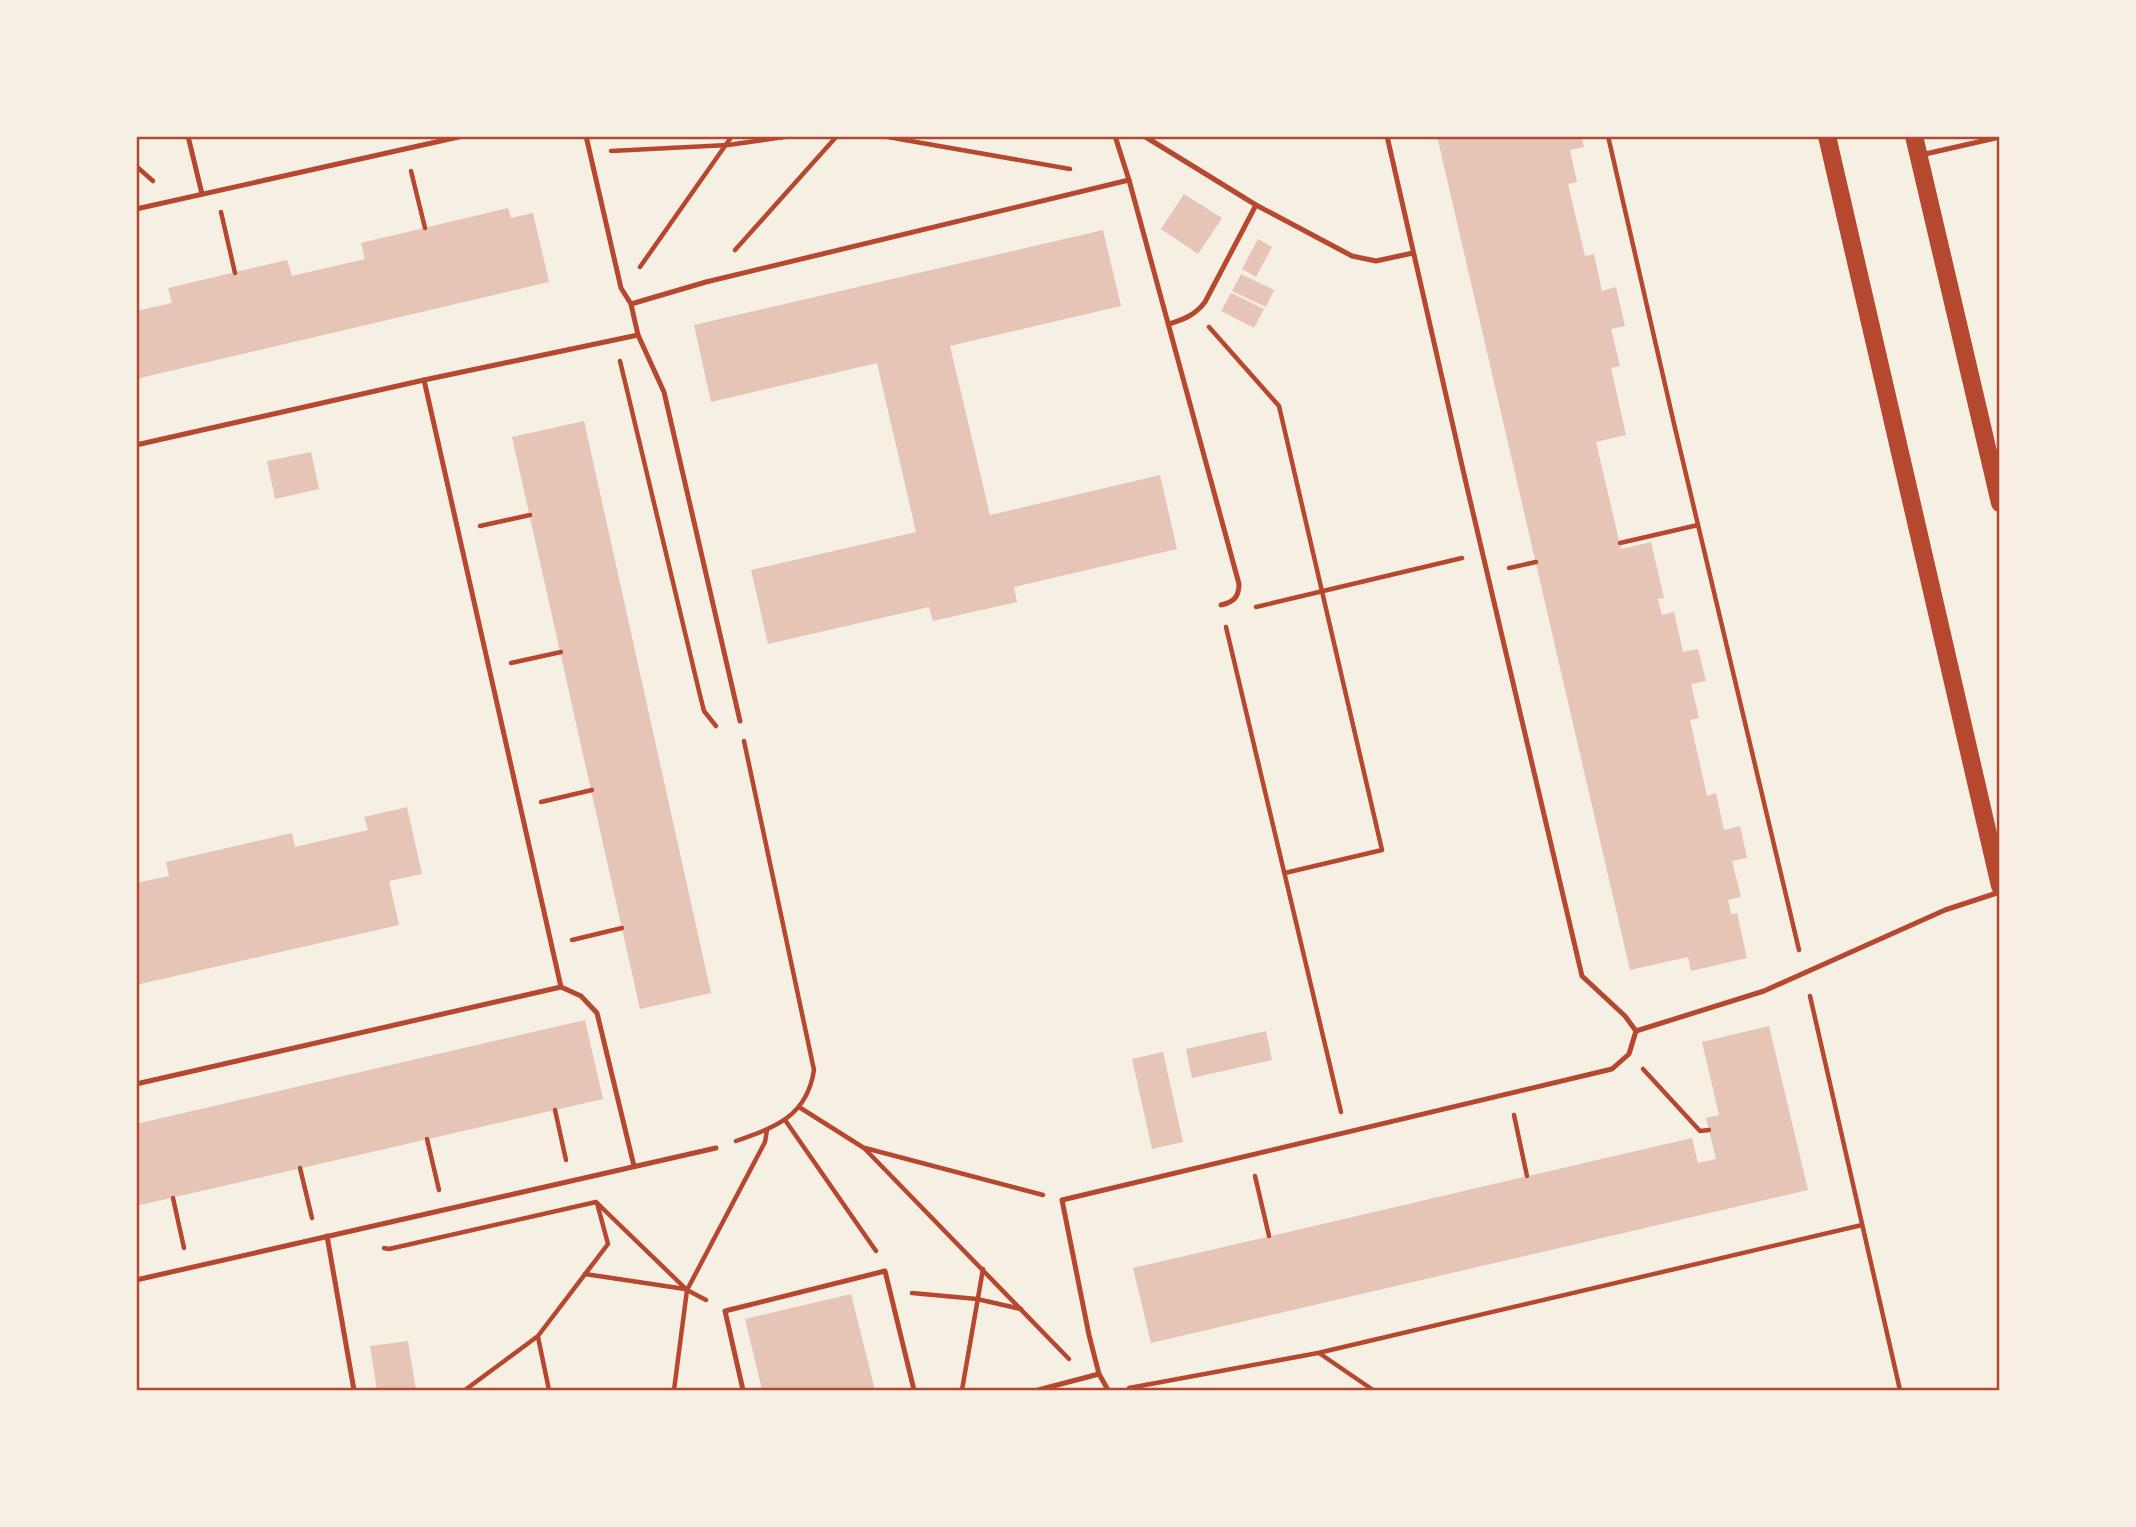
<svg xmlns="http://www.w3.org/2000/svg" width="2136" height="1527" font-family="Barlow,sans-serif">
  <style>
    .building { fill: #e6c5b7 }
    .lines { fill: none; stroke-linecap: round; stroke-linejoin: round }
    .path { stroke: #b5482f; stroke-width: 4.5 }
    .service { stroke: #b5482f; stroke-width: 5 }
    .primary { stroke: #b5482f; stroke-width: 18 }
    .neatline { fill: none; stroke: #b5482f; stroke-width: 2.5 }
  </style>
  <rect width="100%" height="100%" fill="#f6efe4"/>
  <!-- building -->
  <g class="building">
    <polygon points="1437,136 1581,136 1584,147 1570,150 1577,182 1568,184 1585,256 1594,254 1602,291 1616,287 1625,326 1611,329 1620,366 1611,368 1626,435 1596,442 1621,549 1651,542 1664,598 1658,599 1662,615 1674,612 1683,652 1698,649 1706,681 1691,684 1699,718 1690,720 1707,796 1716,793 1724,830 1740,826 1747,858 1732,861 1741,897 1728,900 1731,914 1737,913 1747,958 1691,971 1688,957 1630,970"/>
    <polygon points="1184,194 1222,218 1198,254 1161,229"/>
    <polygon points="508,208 511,218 533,213 549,282 136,379 136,311 172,303 168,288 287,260 292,276 365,259 361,243"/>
    <polygon points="1103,230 1121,306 950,346 990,515 1160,475 1177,549 1014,587 1017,602 933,621 929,607 768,644 751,570 916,532 877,363 711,402 694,325"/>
    <polygon points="1258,239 1272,247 1256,277 1242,269"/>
    <polygon points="1241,274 1274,290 1266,307 1232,291"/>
    <polygon points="1231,293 1264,309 1254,328 1221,311"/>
    <polygon points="584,421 711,993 640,1009 512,437"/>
    <polygon points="311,452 319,489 275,499 267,461"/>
    <polygon points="407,807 422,874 389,881 399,925 136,985 136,883 169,876 166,862 292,833 295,847 368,830 364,817"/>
    <polygon points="585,1020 603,1099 136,1206 136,1124"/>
    <polygon points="1769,1026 1808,1190 1151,1343 1133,1268 1692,1138 1698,1163 1716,1159 1706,1118 1719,1115 1702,1042"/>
    <polygon points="1266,1031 1272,1060 1192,1078 1186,1049"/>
    <polygon points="1163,1052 1183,1142 1152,1149 1132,1059"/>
    <polygon points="851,1294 875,1390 762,1390 745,1319"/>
    <polygon points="408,1341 416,1390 377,1390 370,1346"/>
  </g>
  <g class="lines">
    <!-- path -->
    <g class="path">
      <polyline points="882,136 1070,169"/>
      <polyline points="1608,136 1675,428 1799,950"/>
      <polyline points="611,151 728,145 791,136"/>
      <polyline points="136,166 153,181"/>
      <polyline points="411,171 425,228"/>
      <polyline points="221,212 235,273"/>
      <polyline points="735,250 837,136"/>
      <polyline points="640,267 732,136"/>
      <polyline points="1209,327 1279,406 1382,850 1285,873"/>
      <polyline points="620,361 699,691 704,711 716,726"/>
      <polyline points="480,526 530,515"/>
      <polyline points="1620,543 1698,525"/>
      <polyline points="1509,568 1536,562"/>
      <polyline points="1256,607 1462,558"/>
      <polyline points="1226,627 1341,1112"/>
      <polyline points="511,663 561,652"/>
      <polyline points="541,802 592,790"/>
      <polyline points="572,940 622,928"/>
      <polyline points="1810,996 1900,1390"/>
      <polyline points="1643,1069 1700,1131 1709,1130"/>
      <polyline points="799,1107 864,1148 1069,1359"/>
      <polyline points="555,1110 566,1160"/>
      <polyline points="1514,1115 1527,1176"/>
      <polyline points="785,1120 876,1251"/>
      <polyline points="427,1139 439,1190"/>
      <path d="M736,1141C776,1127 807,1116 814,1070L744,741"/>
      <polyline points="865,1148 1043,1195"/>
      <polyline points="300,1168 312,1218"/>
      <polyline points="1255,1176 1269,1236"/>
      <polyline points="173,1198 184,1248"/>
      <polyline points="384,1248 389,1249 596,1202 687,1290 706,1300"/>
      <polyline points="585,1274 685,1289"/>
      <polyline points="912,1293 977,1299 1021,1309"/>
      <polyline points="538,1337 549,1390"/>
      <polyline points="1319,1353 1373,1390"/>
      <polyline points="1129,1388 1318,1353 1862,1225"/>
      <polyline points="465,1390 538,1336 608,1244 597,1203"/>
      <polyline points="674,1390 687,1290 765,1142 767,1130"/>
      <polyline points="962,1390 983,1269"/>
    </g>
    <!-- service -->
    <g class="service">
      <polyline points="188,136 202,194"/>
      <polyline points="586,136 621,288 631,304 638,335 664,392 740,721"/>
      <path d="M1115,136L1129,180L1239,584C1239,597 1234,602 1221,605"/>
      <polyline points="1144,136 1256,205 1352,256 1376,261 1413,253"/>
      <polyline points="1921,155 2000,137"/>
      <polyline points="136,209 463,136"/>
      <polyline points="631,304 706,282 1129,180"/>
      <path d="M1169,324C1185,319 1195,315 1205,302L1256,205"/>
      <polyline points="424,380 561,987 581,996 597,1013 634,1166"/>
      <polyline points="136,445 424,380 638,335"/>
      <polyline points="1636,1031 1764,991 1945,910 2000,892"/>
      <polyline points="136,1084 561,987"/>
      <polyline points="327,1236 354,1390"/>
      <polyline points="136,1280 716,1148"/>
      <polyline points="743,1390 725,1311 885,1271 914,1390"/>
      <polyline points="1038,1390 1099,1374"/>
      <polyline points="1108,1390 1099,1374 1089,1335 1062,1200 1612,1069 1629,1054 1636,1031 1625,1016 1582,976 1466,483 1387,136"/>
    </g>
    <!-- primary -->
    <g class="primary">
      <polyline points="1827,136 2000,886"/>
      <polyline points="1914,136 2000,503"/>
    </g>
  </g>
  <!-- border -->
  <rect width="2136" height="1527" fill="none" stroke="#f6efe4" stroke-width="276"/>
  <rect x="138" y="138" width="1860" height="1251" class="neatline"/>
</svg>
